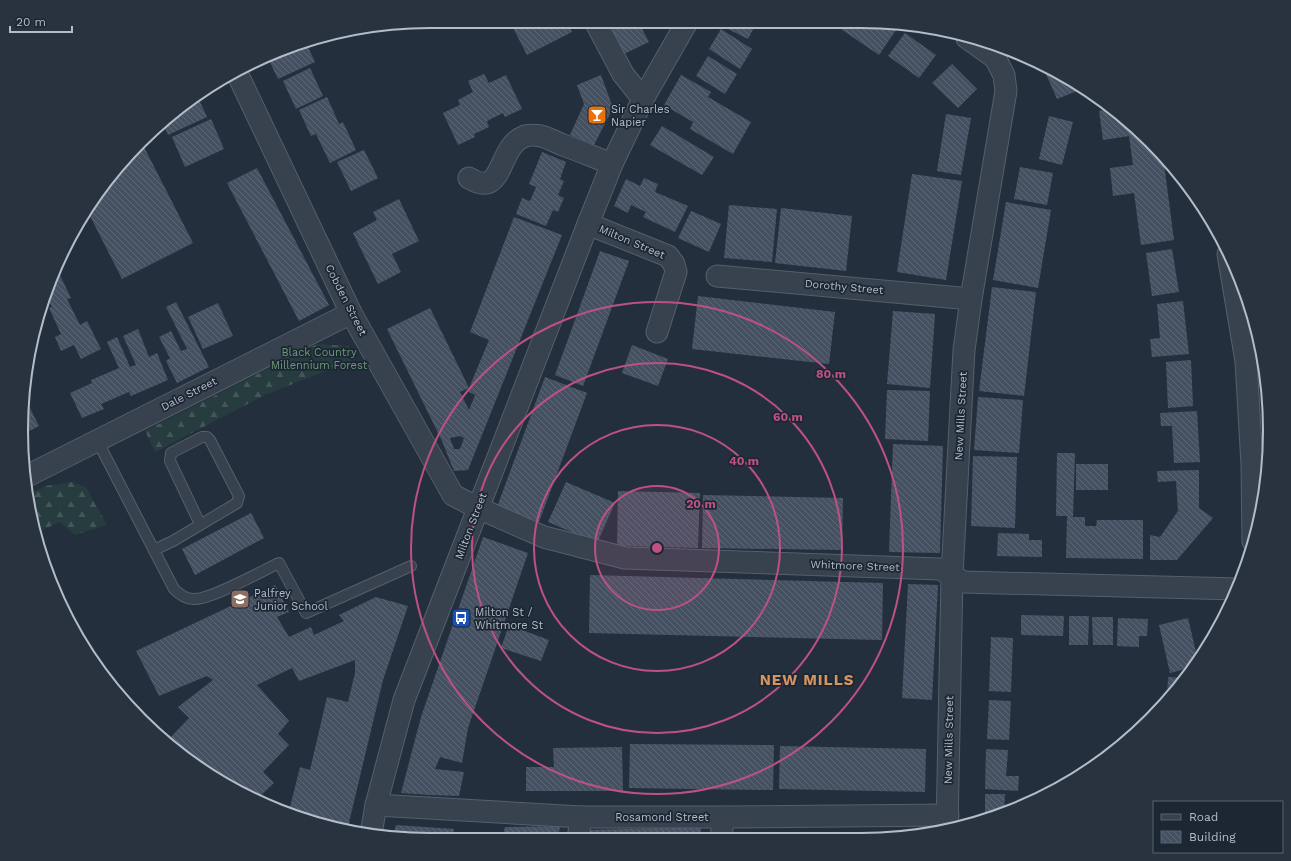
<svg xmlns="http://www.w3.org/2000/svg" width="1291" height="861" font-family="'Work Sans',sans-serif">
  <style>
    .forest { fill: url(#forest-firs) }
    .building { fill: url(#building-back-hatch); fill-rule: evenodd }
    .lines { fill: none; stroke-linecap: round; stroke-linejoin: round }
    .service-casing { stroke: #565f6c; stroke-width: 12 }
    .minor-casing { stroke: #565f6c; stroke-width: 23 }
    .service { stroke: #38414e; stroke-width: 10 }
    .minor { stroke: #38414e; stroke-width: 21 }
    .ring { fill: none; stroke: #bd5182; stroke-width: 2 }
    .labels { text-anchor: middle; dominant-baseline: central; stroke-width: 3.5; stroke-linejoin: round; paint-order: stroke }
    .poi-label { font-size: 11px; fill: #b4bcc9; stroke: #1d2633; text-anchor: start }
    .street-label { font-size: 11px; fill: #b4bcc9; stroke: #1d2633 }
    .park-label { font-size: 11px; fill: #6b9a76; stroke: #1d2633 }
    .district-label { font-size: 15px; font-weight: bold; letter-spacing: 1px; fill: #d59563; stroke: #1d2633 }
    .rim { fill: none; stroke: #b4bcc9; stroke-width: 2 }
    .centre { fill: #bd5182; stroke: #1d2633; stroke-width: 2 }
    .ring-label { font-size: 12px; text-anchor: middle; font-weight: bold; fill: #bd5182; stroke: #1d2633; stroke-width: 3.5; stroke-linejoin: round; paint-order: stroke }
  </style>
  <defs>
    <pattern id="forest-firs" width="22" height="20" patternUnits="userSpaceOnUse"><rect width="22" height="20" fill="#263c3f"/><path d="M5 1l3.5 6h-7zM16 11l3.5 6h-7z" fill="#435659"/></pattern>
    <pattern id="building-back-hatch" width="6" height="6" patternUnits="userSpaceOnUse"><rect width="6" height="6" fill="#455162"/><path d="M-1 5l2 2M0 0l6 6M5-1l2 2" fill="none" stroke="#5d6877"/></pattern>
  </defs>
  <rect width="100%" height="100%" fill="#242f3e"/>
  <!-- forest -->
  <g class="forest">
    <polygon points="317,344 349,346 356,359 265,395 155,452 145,431"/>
    <polygon points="72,482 86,487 107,525 75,535 60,522 35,533 29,511 28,495 45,486"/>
  </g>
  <!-- building -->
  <g class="building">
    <polygon points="829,21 860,21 887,24 896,30 879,55"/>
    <polygon points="724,22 757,22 748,39 722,26"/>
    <polygon points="568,23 572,32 527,55 511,24"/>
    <polygon points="608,23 639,23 649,42 624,54"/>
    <polygon points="721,29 752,49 740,69 709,49"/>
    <polygon points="905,33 936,55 919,78 888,56"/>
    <polygon points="305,41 315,62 278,79 268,58 299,43"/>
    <polygon points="708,56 737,74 725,94 696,76"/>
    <polygon points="1041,63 1073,82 1077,91 1057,99"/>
    <polygon points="952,64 977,89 958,108 932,83"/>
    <polygon points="310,68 323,96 296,109 283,81"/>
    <polygon points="484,74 489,83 506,75 522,109 505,117 503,113 487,121 489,127 474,134 475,137 458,145 443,113 460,105 458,100 473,92 468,81"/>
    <polygon points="601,75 613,108 594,145 570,135 584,104 577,85"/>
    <polygon points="681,75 711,92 708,97 751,122 733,154 690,129 693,122 664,105"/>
    <polygon points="197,95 207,117 168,135 162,121"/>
    <polygon points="327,97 339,124 343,122 356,150 330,163 316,134 325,130 311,136 299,110"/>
    <polygon points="1112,109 1150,141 1163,156 1174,240 1141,245 1134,193 1113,196 1110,168 1133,165 1129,136 1103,140 1099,111"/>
    <polygon points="946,114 971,118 961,175 937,171"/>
    <polygon points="1049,116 1073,122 1062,165 1039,159"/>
    <polygon points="211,119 224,149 185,167 172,137"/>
    <polygon points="662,126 714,157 702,175 650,145"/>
    <polygon points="142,143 193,243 122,279 88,212 106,181"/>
    <polygon points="364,150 378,178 351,191 337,162"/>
    <polygon points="542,152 566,162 560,179 564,181 558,195 564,198 558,212 553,210 546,226 516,214 522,198 530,201 536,187 529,184"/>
    <polygon points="1020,167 1053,173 1047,205 1014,199"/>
    <polygon points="257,168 329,305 299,321 227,183"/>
    <polygon points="912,174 962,181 946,280 897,272"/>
    <polygon points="644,178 658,184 655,192 688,206 675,232 643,217 646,212 631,205 628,213 614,206 626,179 640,186"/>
    <polygon points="399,199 419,241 392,254 401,272 378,284 353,233 377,220 373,212"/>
    <polygon points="1006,202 1051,210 1038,288 993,280"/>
    <polygon points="729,205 777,209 772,262 724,258"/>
    <polygon points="781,208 852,216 846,271 775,263"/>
    <polygon points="691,211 721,224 709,252 678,238"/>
    <path d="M514,217L562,235L468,470L454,471L442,441L387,329L430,308L469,388L489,340L470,332ZM469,388V392L475,395L469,410L460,392ZM460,436L464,438L460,449H454L450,438Z"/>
    <polygon points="1172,249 1179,292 1152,296 1146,253"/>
    <polygon points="600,251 629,261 583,386 555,375"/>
    <polygon points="58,271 71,298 67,299 80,325 87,321 101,349 81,359 74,345 61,351 55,337 61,334 49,308 52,307 49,301 42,304 52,274"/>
    <polygon points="992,287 1036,292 1024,396 979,391"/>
    <polygon points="698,296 835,312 829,364 692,349"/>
    <polygon points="1183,301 1189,354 1152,357 1150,339 1160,338 1157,304"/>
    <polygon points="176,302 209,367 177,383 166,361 170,358 159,337 171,331 181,351 187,349 166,307"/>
    <polygon points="218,303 233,336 203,349 188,317"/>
    <polygon points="893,311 935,314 930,388 887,384"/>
    <polygon points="138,329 149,357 157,353 168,380 131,396 129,392 101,404 104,409 82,418 70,393 92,383 91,380 119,368 107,342 117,337 130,367 136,365 123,336"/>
    <polygon points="632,345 668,359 658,386 622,373"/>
    <polygon points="1191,360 1193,406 1168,408 1166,362"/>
    <polygon points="545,377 587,393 539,522 497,507"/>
    <polygon points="887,390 930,391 928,441 885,439"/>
    <polygon points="23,394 39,426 24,434 22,403"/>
    <polygon points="978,397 1023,400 1019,453 974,450"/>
    <polygon points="1197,411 1200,462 1174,463 1172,426 1161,426 1160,413"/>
    <polygon points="893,444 943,446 940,553 889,552"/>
    <polygon points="1057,453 1075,453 1073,517 1085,517 1085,526 1096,526 1097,520 1143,520 1143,559 1066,558 1067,516 1056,516"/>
    <polygon points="973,456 1017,457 1015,528 971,526"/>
    <rect x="1076" y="464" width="32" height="26"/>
    <polygon points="1199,470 1199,508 1213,518 1177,560 1150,560 1150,535 1160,537 1178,511 1176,481 1158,482 1157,471"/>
    <polygon points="566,482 615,503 597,543 548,522"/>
    <polygon points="618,491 700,493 698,548 617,546"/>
    <polygon points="703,495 843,498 842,550 702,548"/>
    <polygon points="251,513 264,538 195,575 182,549"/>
    <polygon points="998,533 1029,534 1029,540 1042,540 1042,557 997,556"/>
    <polygon points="483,537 528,553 468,728 462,763 440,757 435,769 464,772 459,796 430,795 401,793 421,717"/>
    <polygon points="590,575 883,583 882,640 589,633"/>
    <polygon points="908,584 938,585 932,700 902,698"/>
    <polygon points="275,585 289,612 277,617 289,637 311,627 314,635 344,621 339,615 376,597 408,606 383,680 347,831 289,811 300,767 310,770 327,697 348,702 355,673 355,660 299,681 292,668 257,685 289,721 278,734 289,745 263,772 274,783 256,800 249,798 181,756 166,742 189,718 178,707 213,680 207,676 159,696 136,651"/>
    <polygon points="1021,615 1064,616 1063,636 1021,635"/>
    <polygon points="1069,616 1089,616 1088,645 1069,645"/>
    <polygon points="1092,617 1113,617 1113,645 1093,645"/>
    <polygon points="1118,618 1148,619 1147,636 1139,636 1139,647 1117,646"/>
    <polygon points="1188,618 1198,661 1193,667 1170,673 1159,625"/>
    <polygon points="509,625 549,640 541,661 501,648"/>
    <polygon points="991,637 1013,638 1011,692 989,691"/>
    <polygon points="1168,677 1185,678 1167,700"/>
    <polygon points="989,700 1011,701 1009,740 987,739"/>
    <polygon points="630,744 774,745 773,790 629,788"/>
    <polygon points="780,746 926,749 925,792 779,789"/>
    <polygon points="622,747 623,791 526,791 526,767 554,767 553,748"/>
    <polygon points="986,749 1008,750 1006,776 1019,776 1018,791 985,789"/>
    <polygon points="985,794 1005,794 1004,813 985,819"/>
    <polygon points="396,825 454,829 451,840 431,840 393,836"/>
    <polygon points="560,826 558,840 502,840 505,827"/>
    <polygon points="701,827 701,840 589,840 589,830"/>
  </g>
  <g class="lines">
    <defs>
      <g id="service">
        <path d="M97,440L174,589C179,594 185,599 193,599C208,601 262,571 279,563L306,613L411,566"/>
        <polyline points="154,550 173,541 237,503 239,496 210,440 207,437 202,437 171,453 170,461 200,524"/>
      </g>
      <g id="minor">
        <polyline points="596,23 623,74 643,99"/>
        <polyline points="237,73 351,313 453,495 478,508 544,537 625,558 940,569 964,582 1238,589"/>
        <path d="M469,178C505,200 496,147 525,136C529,135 537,135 541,136C548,138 556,142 563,145C580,151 596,158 612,164"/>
        <polyline points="588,224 668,256 674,264 676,272 657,332"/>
        <polyline points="1228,254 1246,361 1252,465 1253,541"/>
        <polyline points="717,276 971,299"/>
        <polyline points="27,476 351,313"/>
        <polyline points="376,805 581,817 723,817 948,815"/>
        <polyline points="947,830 952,575 964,350 971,299 1006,91 1004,75 995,58 967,38"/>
        <polyline points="371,834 376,805 404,700 588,224 612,164 643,99 687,22"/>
        <polyline points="578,840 581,817"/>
        <polyline points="721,840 723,817"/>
      </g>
    </defs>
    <!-- service casing -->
    <use href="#service" class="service-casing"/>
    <!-- minor casing -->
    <use href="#minor" class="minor-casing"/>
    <!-- service -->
    <use href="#service" class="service"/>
    <!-- minor -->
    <use href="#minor" class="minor"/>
  </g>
  <!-- distance rings -->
  <circle cx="657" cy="548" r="62" fill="#bd5182" fill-opacity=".12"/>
  <g class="ring">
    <circle cx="657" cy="548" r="62"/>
    <circle cx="657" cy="548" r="123"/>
    <circle cx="657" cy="548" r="185"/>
    <circle cx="657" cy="548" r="246"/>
  </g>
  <!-- icons -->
  <defs>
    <symbol id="bar-square" viewBox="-11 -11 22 22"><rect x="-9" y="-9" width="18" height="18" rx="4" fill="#e8710a" stroke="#1d2633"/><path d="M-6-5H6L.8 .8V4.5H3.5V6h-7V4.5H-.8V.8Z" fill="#fff"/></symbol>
    <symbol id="school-square" viewBox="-11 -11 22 22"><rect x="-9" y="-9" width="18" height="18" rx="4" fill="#8d6e63" stroke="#1d2633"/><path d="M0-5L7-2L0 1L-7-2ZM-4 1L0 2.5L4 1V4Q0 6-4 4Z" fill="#fff"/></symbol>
    <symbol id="bus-square" viewBox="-11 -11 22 22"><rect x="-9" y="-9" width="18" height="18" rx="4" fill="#1a4fb4" stroke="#1d2633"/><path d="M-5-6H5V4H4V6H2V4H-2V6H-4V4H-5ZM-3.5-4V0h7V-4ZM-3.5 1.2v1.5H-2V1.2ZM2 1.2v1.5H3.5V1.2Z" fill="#fff"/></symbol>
  </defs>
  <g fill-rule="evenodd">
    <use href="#bar-square" x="586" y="104" width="22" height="22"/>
    <use href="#school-square" x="229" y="588" width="22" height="22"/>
    <use href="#bus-square" x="450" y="607" width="22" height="22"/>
  </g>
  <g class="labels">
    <!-- poi labels -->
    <g class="poi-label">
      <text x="611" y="109">Sir Charles<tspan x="611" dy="13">Napier</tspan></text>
      <text x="254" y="593">Palfrey<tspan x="254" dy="13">Junior School</tspan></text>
      <text x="475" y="612">Milton St /<tspan x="475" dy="13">Whitmore St</tspan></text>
    </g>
    <!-- street labels -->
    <g class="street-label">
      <text transform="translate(632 242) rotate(23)">Milton Street</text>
      <text transform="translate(844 287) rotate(5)">Dorothy Street</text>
      <text transform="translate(346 300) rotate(63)">Cobden Street</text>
      <text transform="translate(189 394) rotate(-27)">Dale Street</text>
      <text transform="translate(961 416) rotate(-87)">New Mills Street</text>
      <text transform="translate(471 526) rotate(-69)">Milton Street</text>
      <text transform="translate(855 566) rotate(2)">Whitmore Street</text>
      <text transform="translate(949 740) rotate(-89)">New Mills Street</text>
      <text x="662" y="817">Rosamond Street</text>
    </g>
    <!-- park labels -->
    <g class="park-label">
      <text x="319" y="352">Black Country<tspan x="319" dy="13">Millennium Forest</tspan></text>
    </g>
    <!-- district labels -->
    <g class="district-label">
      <text x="807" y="680">NEW MILLS</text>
    </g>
  </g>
  <!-- crop -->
  <path d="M0 0H1291V861H0ZM430 28H861A402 402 0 0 1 1263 430V431A402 402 0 0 1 861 833H430A402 402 0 0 1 28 431V430A402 402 0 0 1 430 28Z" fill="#29323f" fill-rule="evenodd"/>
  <path class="rim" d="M430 28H861A402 402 0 0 1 1263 430V431A402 402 0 0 1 861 833H430A402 402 0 0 1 28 431V430A402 402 0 0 1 430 28Z"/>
  <circle cx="657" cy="548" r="6" class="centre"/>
  <g class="ring-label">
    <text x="831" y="378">80 m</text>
    <text x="788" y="421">60 m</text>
    <text x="744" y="465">40 m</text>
    <text x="701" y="508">20 m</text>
  </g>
  <!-- legend -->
  <rect x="1153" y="801" width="130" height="52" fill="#1d2633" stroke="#59626f"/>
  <rect x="1161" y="814" width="20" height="6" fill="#38414e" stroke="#59626f"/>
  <text x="1189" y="821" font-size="12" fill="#b4bcc9">Road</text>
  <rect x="1161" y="831" width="20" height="12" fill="url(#building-back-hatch)" stroke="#59626f"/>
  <text x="1189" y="841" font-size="12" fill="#b4bcc9">Building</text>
  <!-- scale -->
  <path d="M10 26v6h62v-6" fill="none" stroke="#b4bcc9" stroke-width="2"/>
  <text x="16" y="26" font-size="12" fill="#b4bcc9" stroke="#1d2633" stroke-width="3" paint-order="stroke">20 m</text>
</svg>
